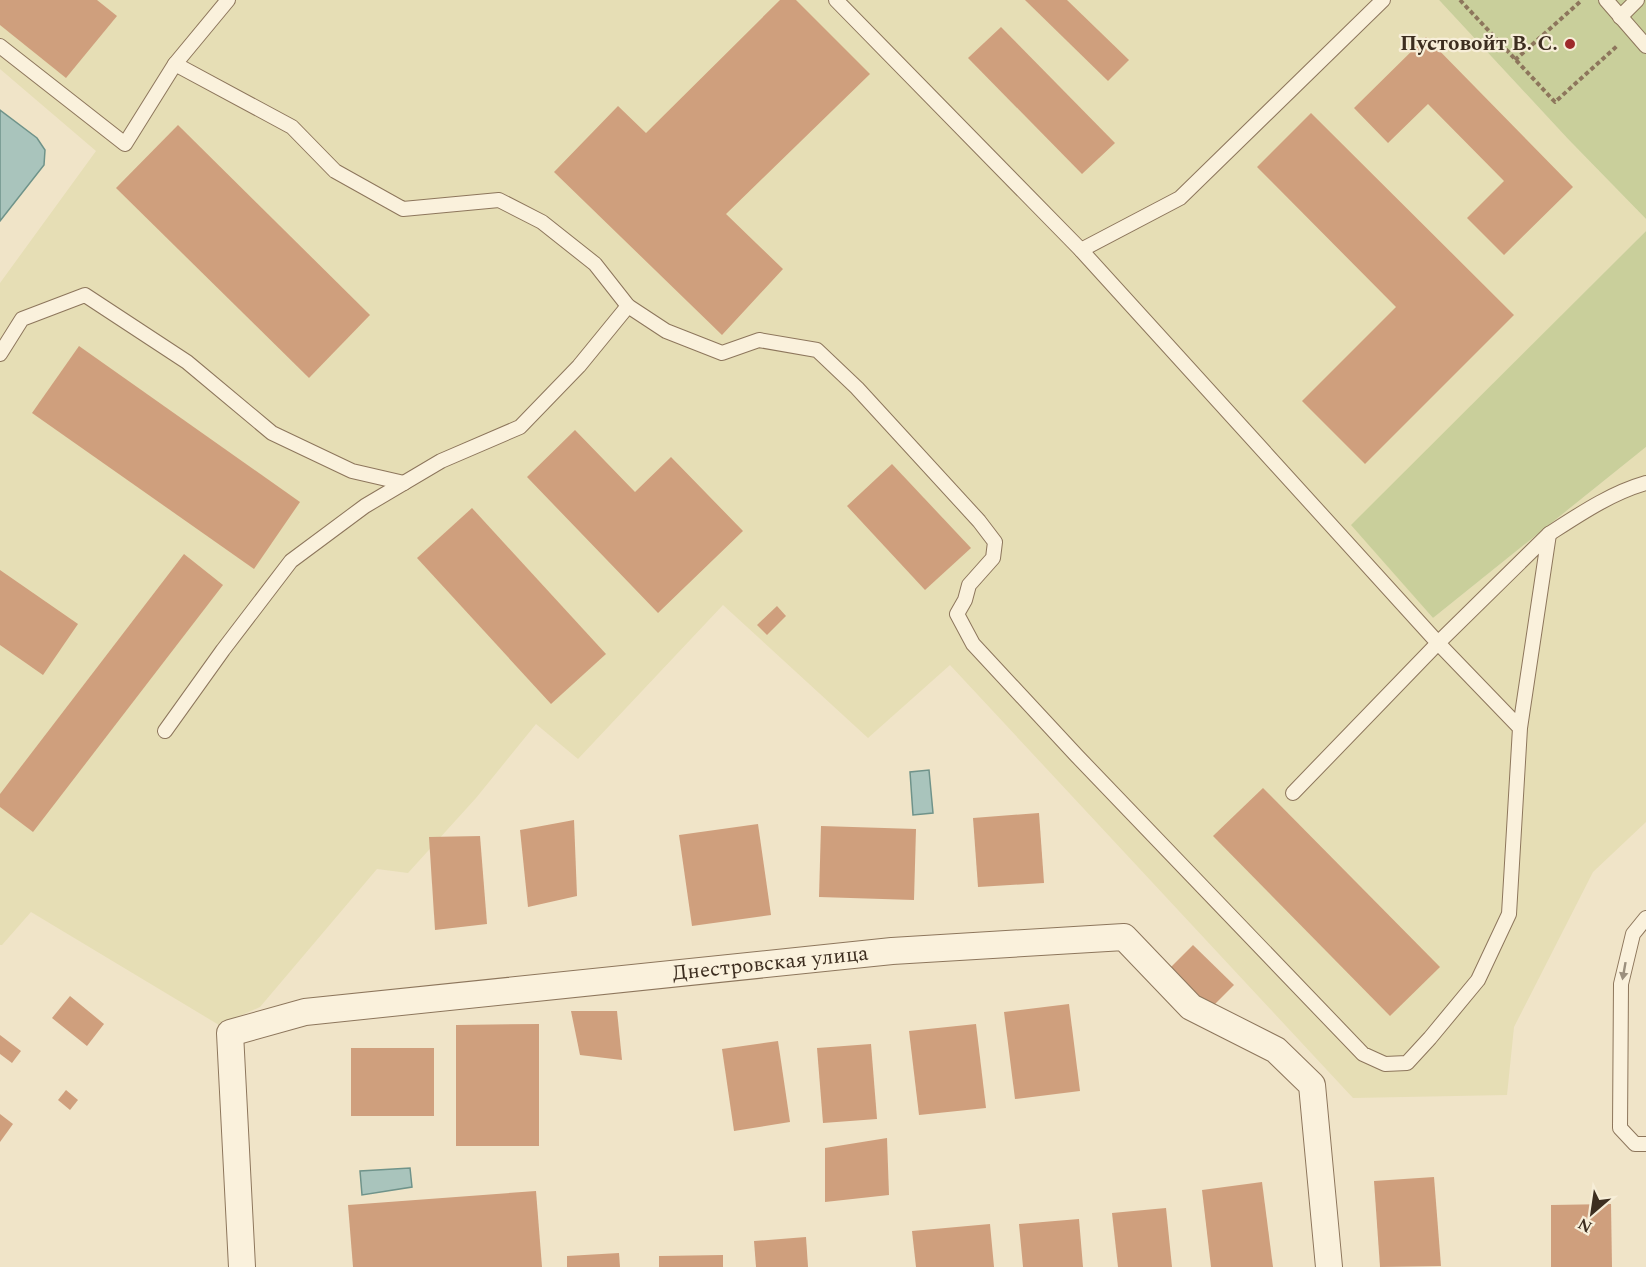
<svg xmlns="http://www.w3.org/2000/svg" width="1646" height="1267" font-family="Spectral,serif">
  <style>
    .farmland { fill: #e6deb5 }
    .green { fill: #c9cf9b }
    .water { fill: #a9c4bc; stroke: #6f938a; stroke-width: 1.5 }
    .building { fill: #cf9f7d }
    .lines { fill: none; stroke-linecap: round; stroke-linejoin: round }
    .service-casing { stroke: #8d765c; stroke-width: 16 }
    .minor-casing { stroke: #8d765c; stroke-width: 28 }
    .path { stroke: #8d765c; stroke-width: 4; stroke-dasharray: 4.5 3; stroke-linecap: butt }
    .service { stroke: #faf1dc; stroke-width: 14 }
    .minor { stroke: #faf1dc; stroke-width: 26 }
    .oneway { fill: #9c907e }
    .poi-dot { fill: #9e2a2b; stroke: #f7eed8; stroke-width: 2 }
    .labels { text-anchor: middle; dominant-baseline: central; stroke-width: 4.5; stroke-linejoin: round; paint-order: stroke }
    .poi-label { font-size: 21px; font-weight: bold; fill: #3d2e20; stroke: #f7eed8; text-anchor: end }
    .street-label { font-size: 21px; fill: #3d2e20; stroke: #f7eed8 }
  </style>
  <rect width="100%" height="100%" fill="#f0e4c8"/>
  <!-- farmland -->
  <polygon class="farmland" points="0,0 1439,0 1568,139 1646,219 1646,231 1352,525 1433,618 1646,447 1646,822 1593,872 1514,1027 1507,1095 1353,1098 950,665 868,738 723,605 578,759 536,724 476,798 408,873 377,869 260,1007 219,1025 31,912 2,945 0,945 0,283 96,151 0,69"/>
  <!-- green -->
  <g class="green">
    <polygon points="1439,0 1646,0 1646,219 1568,139"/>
    <polygon points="1646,231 1646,447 1433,618 1351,525"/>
  </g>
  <!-- water -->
  <g class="water">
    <polygon points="0,110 37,138 45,150 44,165 0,221"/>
    <polygon points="929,770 933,813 913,815 910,772"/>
    <polygon points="410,1168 412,1187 362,1195 360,1171"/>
  </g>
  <!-- building -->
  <g class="building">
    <polygon points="0,0 97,0 117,16 66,78 0,25"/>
    <polygon points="780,0 796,0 870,74 726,214 783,269 722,335 554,172 618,106 646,133"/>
    <polygon points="1025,0 1067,0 1129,60 1108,81"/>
    <polygon points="1001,27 1115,143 1082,174 968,58"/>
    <polygon points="1426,37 1573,187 1504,255 1467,218 1504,181 1428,104 1388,143 1354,108"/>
    <polygon points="1311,113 1514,315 1365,464 1302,401 1396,307 1257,167"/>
    <polygon points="178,125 370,315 309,378 116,188"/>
    <polygon points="79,346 300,502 254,569 32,413"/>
    <polygon points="575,430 635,492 671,457 743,531 658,613 527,477"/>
    <polygon points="892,464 971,548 925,590 847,506"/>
    <polygon points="472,508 606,654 551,704 417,558"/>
    <polygon points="184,554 223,585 33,832 0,807 0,794"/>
    <polygon points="0,570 78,624 43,675 0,645"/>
    <polygon points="777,606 786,616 767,635 757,625"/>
    <polygon points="1263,788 1440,967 1390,1016 1213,836"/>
    <polygon points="1039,813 1044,883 978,887 973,818"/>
    <polygon points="574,820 577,896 528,907 520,830"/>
    <polygon points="758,824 771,915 692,926 679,835"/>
    <polygon points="821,826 916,829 914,900 819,897"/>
    <polygon points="480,836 487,924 435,930 429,837"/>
    <polygon points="1193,945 1234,985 1210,1009 1169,969"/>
    <polygon points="70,996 104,1024 87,1046 52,1018"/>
    <polygon points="1069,1004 1080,1091 1015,1099 1004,1012"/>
    <polygon points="571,1011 617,1011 622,1060 580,1055"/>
    <polygon points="539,1024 539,1146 456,1146 456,1025"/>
    <polygon points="976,1024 986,1108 919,1115 909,1031"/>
    <polygon points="0,1035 21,1051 12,1063 0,1054"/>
    <polygon points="778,1041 790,1122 734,1131 722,1049"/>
    <polygon points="871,1044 877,1119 823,1123 817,1048"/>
    <rect x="351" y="1048" width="83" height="68"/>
    <polygon points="66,1090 78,1100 70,1110 58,1100"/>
    <polygon points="0,1114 13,1124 0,1142"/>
    <polygon points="887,1138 889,1195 825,1202 825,1148"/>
    <polygon points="1434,1177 1441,1266 1380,1267 1374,1181"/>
    <polygon points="1262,1182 1273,1267 1211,1267 1202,1190"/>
    <polygon points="536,1191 542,1267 353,1267 348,1205"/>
    <polygon points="1611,1204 1612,1267 1551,1267 1551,1205"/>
    <polygon points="1166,1208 1172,1267 1118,1267 1112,1213"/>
    <polygon points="1079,1219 1083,1267 1023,1267 1019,1224"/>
    <polygon points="990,1224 994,1267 916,1267 912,1231"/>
    <polygon points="806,1237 808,1267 756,1267 754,1241"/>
    <polygon points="619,1253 620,1267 567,1267 567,1256"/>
    <polygon points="723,1255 723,1267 659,1267 659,1256"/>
  </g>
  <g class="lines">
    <defs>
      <g id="service">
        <polyline points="836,0 1081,250 1438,643 1293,793"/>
        <polyline points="1606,0 1646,46"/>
        <polyline points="1620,17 1637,0"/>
        <polyline points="0,46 125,144 175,64 228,0"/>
        <polyline points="175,64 292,127 335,171 403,209 499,200 542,222 595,264 628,306 666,331 722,353 759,340 817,350 857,388 979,521 995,542 993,558 969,585 965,600 957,614 973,644 1077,756 1363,1054 1385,1064 1407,1063 1430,1038 1478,980 1509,914 1520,728 1549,534 1438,643 1520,728"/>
        <polyline points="1081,250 1180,198 1383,0"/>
        <polyline points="0,354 22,319 85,295 187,362 272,433 352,471 404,483"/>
        <path d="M1549,534C1580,514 1611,493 1646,483"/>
        <polyline points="165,731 223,650 291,561 365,506 441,461 520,427 579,366 628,306"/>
        <polyline points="1646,918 1633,934 1621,984 1620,1128 1635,1144 1646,1144"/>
      </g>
      <g id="minor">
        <path id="s1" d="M242,1267L230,1033L305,1012L892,951L1124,937L1191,1007L1276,1050L1312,1085L1329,1267"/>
      </g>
    </defs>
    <!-- service casing -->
    <use href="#service" class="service-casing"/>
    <!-- minor casing -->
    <use href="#minor" class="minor-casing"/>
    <!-- path -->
    <g class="path">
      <polyline points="1460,0 1555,102 1617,46"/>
      <polyline points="1515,60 1582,0"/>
    </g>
    <!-- service -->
    <use href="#service" class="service"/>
    <!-- minor -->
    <use href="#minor" class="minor"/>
  </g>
  <!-- one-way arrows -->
  <defs><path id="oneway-solid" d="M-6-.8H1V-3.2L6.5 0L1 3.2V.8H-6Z" transform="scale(1.5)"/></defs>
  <use class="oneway" href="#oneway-solid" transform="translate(1624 971) rotate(100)"/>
  <!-- markers -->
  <circle class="poi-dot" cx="1570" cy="44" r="6"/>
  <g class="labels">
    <!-- poi labels -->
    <g class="poi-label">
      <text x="1558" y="44">Пустовойт В. С.</text>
    </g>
    <!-- street labels -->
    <g class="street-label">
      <text stroke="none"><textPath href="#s1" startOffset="780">Днестровская улица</textPath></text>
    </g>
  </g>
  <!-- north arrow -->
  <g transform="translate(1592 1213) rotate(209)" stroke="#f7eed8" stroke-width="4.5" paint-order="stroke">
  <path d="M0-4.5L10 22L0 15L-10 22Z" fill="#3d2e20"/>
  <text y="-9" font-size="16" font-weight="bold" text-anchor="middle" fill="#3d2e20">N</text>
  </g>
</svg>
